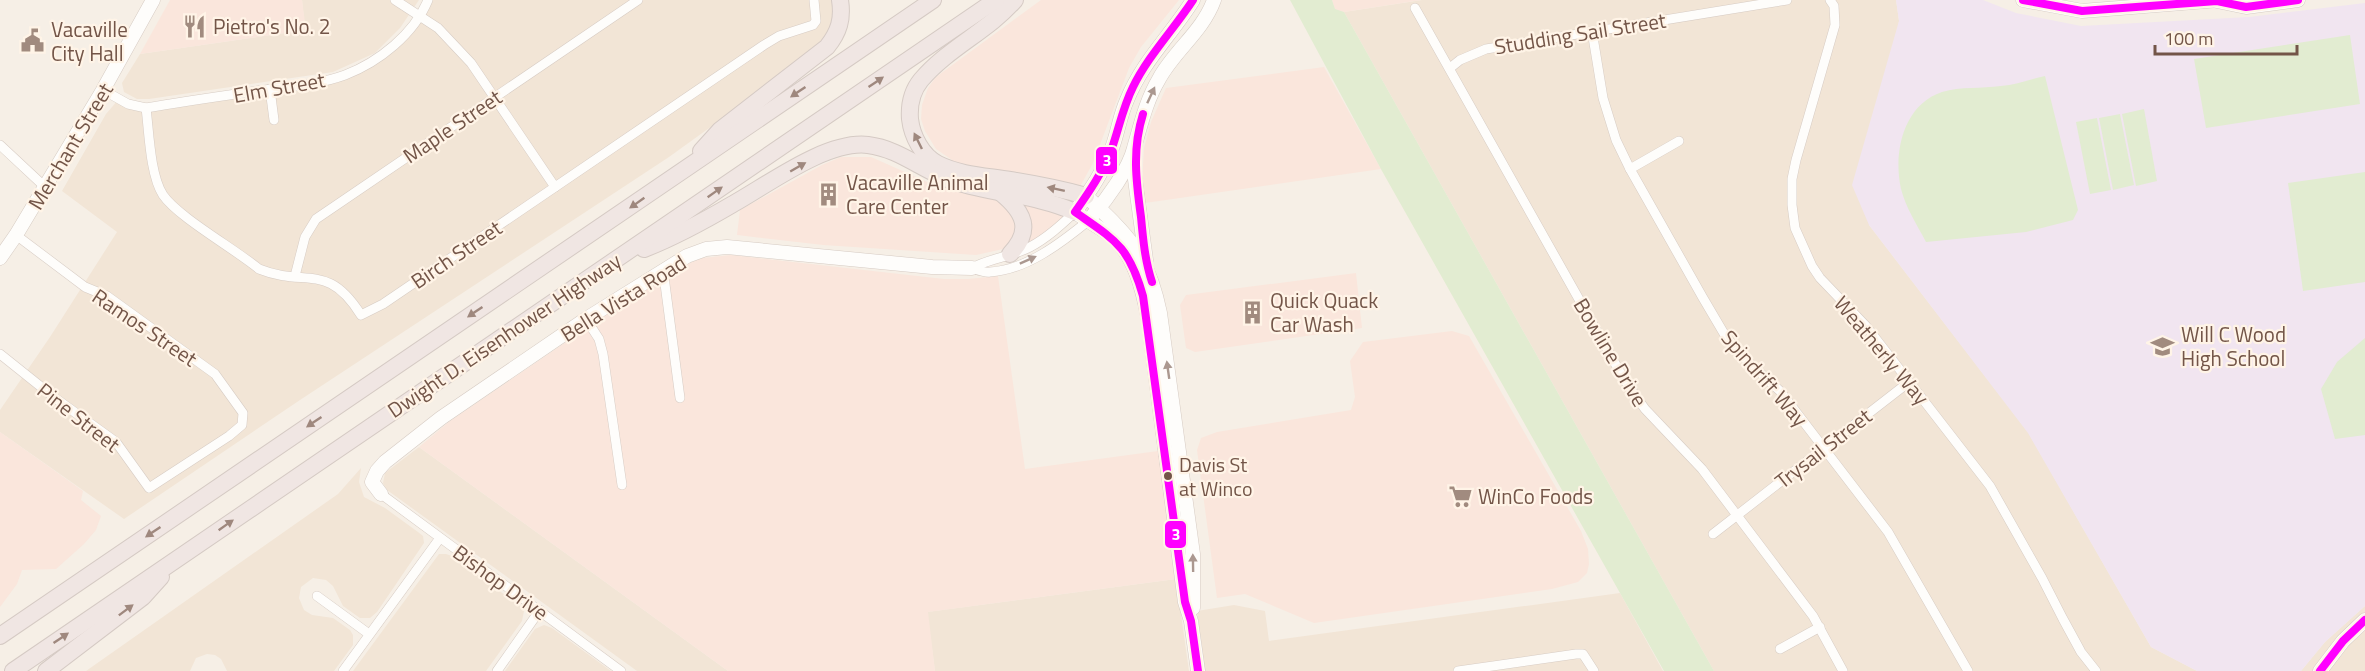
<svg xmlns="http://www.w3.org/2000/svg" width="2365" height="671" font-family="'Titillium Web',sans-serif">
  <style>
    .residential { fill: #f2e5d6 }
    .commercial { fill: #fae6dc }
    .education { fill: #f1e5f0 }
    .green { fill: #e2ecd1 }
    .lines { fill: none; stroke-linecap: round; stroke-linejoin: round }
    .street-casing { stroke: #d7ccc4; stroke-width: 10 }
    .secondary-casing { stroke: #d6cbc3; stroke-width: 15 }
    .highway-casing { stroke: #d5cac4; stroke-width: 18 }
    .street { stroke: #fefdfb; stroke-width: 9 }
    .secondary { stroke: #fefdfb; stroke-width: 14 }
    .highway { stroke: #f0e6e3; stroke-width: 16 }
    .bus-1-casing { stroke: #fff4e7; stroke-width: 12 }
    .bus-1 { stroke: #f0f; stroke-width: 8 }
    .oneway { fill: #9f887e }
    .oneway2 { fill: #ab9890 }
    .bus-dot { fill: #735548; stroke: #fff4e7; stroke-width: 2 }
    .labels { text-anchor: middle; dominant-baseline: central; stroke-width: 4.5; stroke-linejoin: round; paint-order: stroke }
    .bus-label { font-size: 20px; fill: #735548; stroke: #fff4e7; text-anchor: start }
    .poi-label { font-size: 21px; fill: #735548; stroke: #fff4e7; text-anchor: start }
    .street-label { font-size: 21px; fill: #735548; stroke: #fff4e7 }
    .line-badge { stroke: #fff4e7; stroke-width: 2 }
    .badge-label { font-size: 16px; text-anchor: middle; font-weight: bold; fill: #fff }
  </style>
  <rect width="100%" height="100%" fill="#f6efe6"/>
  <!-- residential -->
  <g class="residential">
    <polygon points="302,0 419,0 400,28 375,53 333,72 149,99 137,99 124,92 122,83 140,54 305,30"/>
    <polygon points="428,0 834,0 834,27 809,56 669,157 300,400 124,519 0,432 0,410 50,337 117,232 62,191 106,114 118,100 137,107 345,75 392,47"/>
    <polygon points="1422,0 1896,0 1899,21 1869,225 2028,432 2151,647 2197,671 1714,671 1344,12"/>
    <polygon points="419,447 728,671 637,671 387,490 383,483 385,473"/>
    <polygon points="361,468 359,482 364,497 385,508 418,532 423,536 424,543 377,612 370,618 360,618 343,606 333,586 326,580 313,578 301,587 299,598 304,610 312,615 333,618 350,630 353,635 353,645 334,671 227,671 221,659 215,655 207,654 196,658 190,671 86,671 338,494"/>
    <polygon points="439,554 446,554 452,556 520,606 524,611 522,621 486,671 353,671"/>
    <polygon points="1176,579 1189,671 935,671 927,612"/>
    <polygon points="1620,593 1663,671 1205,671 1197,611 1234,605 1265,611 1269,641"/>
    <polygon points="2365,606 2365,671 2301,671 2325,642"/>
    <polygon points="544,625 552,628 611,671 505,671 535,629"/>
  </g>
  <!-- commercial -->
  <g class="commercial">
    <polygon points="170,0 302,0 306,30 140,54"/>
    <polygon points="1041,0 1179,0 1141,47 1129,68 1093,163 1061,221 1030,243 976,255 823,245 737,235 740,210 822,165 841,157 871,157 941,188 952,160 936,149 925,131 921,119 922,105 928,88 936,77"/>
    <polygon points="1332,0 1421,0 1344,12 1335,10"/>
    <polygon points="1324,67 1381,169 1145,203 1142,183 1144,148 1151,122 1166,88"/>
    <polygon points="731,255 944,279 968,279 998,276 1025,469 1158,451 1176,579 928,612 935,671 728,671 419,447 450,421 672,270 702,258"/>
    <polygon points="1356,273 1362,328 1195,352 1186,348 1180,305 1186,295"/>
    <polygon points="1452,331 1469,336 1581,531 1588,549 1589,564 1587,573 1578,582 1552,589 1314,623 1245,594 1217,598 1197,450 1201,438 1217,432 1351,410 1355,397 1350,361 1363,342"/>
    <polygon points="0,432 83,491 81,500 101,516 96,530 84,544 56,569 22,570 17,584 0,607"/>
  </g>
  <!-- education -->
  <polygon class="education" points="1896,0 1983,0 2016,13 2081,26 2249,17 2365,3 2365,606 2325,642 2301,671 2197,671 2151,647 2028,433 1869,225 1852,185 1899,21"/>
  <!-- green -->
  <g class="green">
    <polygon points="1290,0 1332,0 1335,9 1344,12 1714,671 1664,671 1382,171"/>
    <polygon points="2350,35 2360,104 2206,128 2194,59"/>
    <path d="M2045,76L2078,210L2073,220L2026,232L1926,242C1917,225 1906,208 1901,189C1893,153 1903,105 1942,92C1961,86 1981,89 2001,86C2016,85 2031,79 2045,76Z"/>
    <polygon points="2144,109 2157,181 2136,186 2122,114"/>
    <polygon points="2120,114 2134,185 2113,190 2099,118"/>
    <polygon points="2097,118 2111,190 2090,194 2076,122"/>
    <polygon points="2365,172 2365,282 2303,291 2288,183"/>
    <polygon points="2365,338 2365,435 2335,439 2321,389 2337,362"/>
  </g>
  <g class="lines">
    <defs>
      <g id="street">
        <polyline points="395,0 438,28 471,63 555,187"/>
        <polyline points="1830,0 1834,6 1835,25 1796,160 1792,179 1792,205 1795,228 1812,266 1820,278 1866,326 1990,486 2042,578 2063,619 2081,652 2096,671"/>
        <polyline points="1415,8 1625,381 1645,409 1702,469 1813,616 1843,671"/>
        <polyline points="1592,31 1603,98 1616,140 1630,169 1703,298 1726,337 1743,357 1780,391 1888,532 1968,671"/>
        <polyline points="1450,68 1460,60 1486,49 1787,0"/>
        <polyline points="270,89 274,120"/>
        <path d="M103,90L128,104L146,108C180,102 215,97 250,92C281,87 315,86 345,75C379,62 414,34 428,0"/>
        <path d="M146,108C149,131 150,175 163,195C178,217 235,249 259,269C306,288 327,261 361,315L383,304L764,45L779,36L813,25L816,21L814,0"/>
        <polyline points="0,145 45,187"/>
        <polyline points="1630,169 1679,141"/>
        <path d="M972,268C978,270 984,273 990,272C1026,270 1061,243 1088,221"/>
        <path d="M972,268C990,258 1011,257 1030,247C1047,238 1061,225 1075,212"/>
        <polyline points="663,269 680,398"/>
        <polyline points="295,276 305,237 316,219 638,0"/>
        <polyline points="586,319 599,339 603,354 622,485"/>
        <polyline points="0,354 55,398 116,442 149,488 229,436 242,425 243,413 215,374 107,296 85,287 16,235"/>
        <polyline points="381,494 621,671"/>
        <polyline points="1713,534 1909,382"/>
        <polyline points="317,596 369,634"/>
        <polyline points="1780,649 1820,627"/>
        <polyline points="343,671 440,538"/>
        <polyline points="497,671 540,610"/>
        <polyline points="1458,671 1576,654 1583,654 1594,671"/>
      </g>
      <g id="secondary">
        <path d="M1193,0C1172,34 1142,62 1127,100C1120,115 1118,132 1112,148C1104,171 1089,192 1075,212C1086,220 1099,227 1110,235C1134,253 1143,290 1148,318L1185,602L1191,621L1198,671"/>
        <polyline points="2023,0 2082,11 2219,0"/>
        <polyline points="2217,1 2246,7 2298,0"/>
        <polyline points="1134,154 1134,172 1146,260"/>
        <path d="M1086,196C1129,236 1148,254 1160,313L1193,554V608"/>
        <path d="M1093,215C1107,199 1129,169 1134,148C1141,124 1146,101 1159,79C1174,51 1203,31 1214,0"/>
        <polyline points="0,258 16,235 103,90 153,0"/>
        <polyline points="381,494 372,482 377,471 385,462 441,418 586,319 687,256 706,249 727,247 932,267 972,268"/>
        <polyline points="2320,671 2343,641 2365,620"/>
      </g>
      <g id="highway">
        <path d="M1015,0C988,31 948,48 921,80C912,91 909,105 910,119C912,136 922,156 938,164C960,175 986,176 1010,180C1035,184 1061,189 1086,196"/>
        <path d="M701,151L720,130L827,47C839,32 843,19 840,0"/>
        <path d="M1001,193C1024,212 1033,230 1010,254"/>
        <path d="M644,249C675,237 704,221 733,204C769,184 827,140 868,145C901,149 925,173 956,182C995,194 1037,195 1075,212"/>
        <polyline points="0,636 933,0"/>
        <polyline points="13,671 996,0"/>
        <polyline points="46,671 143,597 161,577"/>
      </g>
    </defs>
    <!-- street casing -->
    <use href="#street" class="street-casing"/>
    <!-- secondary casing -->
    <use href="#secondary" class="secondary-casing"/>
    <!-- highway casing -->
    <use href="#highway" class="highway-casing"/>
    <!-- street -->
    <use href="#street" class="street"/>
    <!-- secondary -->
    <use href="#secondary" class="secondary"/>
    <!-- highway -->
    <use href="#highway" class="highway"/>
    <defs>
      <g id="bus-1">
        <path d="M1193,0C1174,29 1148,56 1133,87C1123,107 1119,128 1112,148C1103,172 1089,192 1075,212C1115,240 1129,246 1143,296L1185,602L1191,621L1198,671"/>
        <polyline points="2023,0 2082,11 2217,1 2246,7 2298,0"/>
        <path d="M1143,114C1132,149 1136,181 1141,217C1143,239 1145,261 1152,282"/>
        <polyline points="2320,671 2343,641 2365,620"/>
      </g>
    </defs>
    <!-- bus-1 casing -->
    <use href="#bus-1" class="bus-1-casing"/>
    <!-- bus-1 -->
    <use href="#bus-1" class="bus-1"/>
  </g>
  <!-- one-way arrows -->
  <defs><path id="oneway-solid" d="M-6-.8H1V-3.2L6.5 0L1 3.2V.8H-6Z" transform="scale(1.5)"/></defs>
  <g class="oneway">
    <use href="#oneway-solid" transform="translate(876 82) rotate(-34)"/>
    <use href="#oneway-solid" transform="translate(798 92) rotate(146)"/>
    <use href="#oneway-solid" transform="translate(918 141) rotate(-116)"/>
    <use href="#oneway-solid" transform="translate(798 167) rotate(-30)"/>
    <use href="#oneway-solid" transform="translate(1056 189) rotate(-168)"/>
    <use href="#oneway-solid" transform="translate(715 192) rotate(-35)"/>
    <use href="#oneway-solid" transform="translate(637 203) rotate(145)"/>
    <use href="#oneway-solid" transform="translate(475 312) rotate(146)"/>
    <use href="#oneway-solid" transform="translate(314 422) rotate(146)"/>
    <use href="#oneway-solid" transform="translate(226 525) rotate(-35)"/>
    <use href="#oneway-solid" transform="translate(153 532) rotate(146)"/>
    <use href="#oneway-solid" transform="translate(126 610) rotate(-37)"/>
    <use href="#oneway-solid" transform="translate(61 638) rotate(-34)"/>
  </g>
  <g class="oneway2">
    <use href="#oneway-solid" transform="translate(1151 95) rotate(-65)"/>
    <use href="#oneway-solid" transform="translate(1028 260) rotate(-24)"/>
    <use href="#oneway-solid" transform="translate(1168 370) rotate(-98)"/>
    <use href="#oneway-solid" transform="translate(1193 563) rotate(-91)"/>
  </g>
  <!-- icons -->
  <defs>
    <symbol id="restaurant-bare" viewBox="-9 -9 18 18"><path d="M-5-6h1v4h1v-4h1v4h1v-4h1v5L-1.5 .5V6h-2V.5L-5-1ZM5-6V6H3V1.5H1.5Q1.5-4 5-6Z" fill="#a18b7f" stroke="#fff4e7" stroke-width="2.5" paint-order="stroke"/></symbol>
    <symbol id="civic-bare" viewBox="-9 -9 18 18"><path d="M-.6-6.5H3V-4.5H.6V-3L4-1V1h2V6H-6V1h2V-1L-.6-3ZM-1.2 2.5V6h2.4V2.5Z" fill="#a18b7f" stroke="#fff4e7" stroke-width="2.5" paint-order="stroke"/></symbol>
    <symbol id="building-bare" viewBox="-9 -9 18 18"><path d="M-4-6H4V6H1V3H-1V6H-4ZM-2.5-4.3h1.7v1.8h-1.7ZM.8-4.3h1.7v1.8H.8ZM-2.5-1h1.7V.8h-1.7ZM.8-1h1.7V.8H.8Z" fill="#a18b7f" stroke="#fff4e7" stroke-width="2.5" paint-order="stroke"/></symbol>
    <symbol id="school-bare" viewBox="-9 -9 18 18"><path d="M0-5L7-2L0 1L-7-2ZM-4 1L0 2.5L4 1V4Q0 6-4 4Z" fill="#a18b7f" stroke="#fff4e7" stroke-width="2.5" paint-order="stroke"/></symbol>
    <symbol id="supermarket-bare" viewBox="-9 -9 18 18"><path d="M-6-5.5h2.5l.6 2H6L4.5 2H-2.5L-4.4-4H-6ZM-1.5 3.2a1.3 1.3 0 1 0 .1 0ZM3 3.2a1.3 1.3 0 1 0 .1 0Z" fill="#a18b7f" stroke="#fff4e7" stroke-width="2.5" paint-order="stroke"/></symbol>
  </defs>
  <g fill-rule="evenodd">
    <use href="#restaurant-bare" x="178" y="10" width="33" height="33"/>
    <use href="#civic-bare" x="16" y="24" width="33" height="33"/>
    <use href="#building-bare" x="812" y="178" width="33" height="33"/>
    <use href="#building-bare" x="1236" y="296" width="33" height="33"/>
    <use href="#school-bare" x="2146" y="330" width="33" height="33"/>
    <use href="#supermarket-bare" x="1444" y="480" width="33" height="33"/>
  </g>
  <!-- markers -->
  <circle class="bus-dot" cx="1168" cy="476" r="5"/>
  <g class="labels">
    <!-- bus labels -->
    <g class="bus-label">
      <text x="1179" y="464">Davis St<tspan x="1179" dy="24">at Winco</tspan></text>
    </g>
    <!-- poi labels -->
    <g class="poi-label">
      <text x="213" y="26">Pietro's No. 2</text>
      <text x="51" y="29">Vacaville<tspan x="51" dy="24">City Hall</tspan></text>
      <text x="846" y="182">Vacaville Animal<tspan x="846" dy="24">Care Center</tspan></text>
      <text x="1270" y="300">Quick Quack<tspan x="1270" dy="24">Car Wash</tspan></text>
      <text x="2181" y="334">Will C Wood<tspan x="2181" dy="24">High School</tspan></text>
      <text x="1478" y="496">WinCo Foods</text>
    </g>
    <!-- street labels -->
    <g class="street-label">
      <text transform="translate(1580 33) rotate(-9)">Studding Sail Street</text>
      <text transform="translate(279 87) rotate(-10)">Elm Street</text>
      <text transform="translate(452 126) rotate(-34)">Maple Street</text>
      <text transform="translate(70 146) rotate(-59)">Merchant Street</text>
      <text transform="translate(456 254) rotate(-34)">Birch Street</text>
      <text transform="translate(623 298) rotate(-32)">Bella Vista Road</text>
      <text transform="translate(145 327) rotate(34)">Ramos Street</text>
      <text transform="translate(504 335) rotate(-34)">Dwight D. Eisenhower Highway</text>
      <text transform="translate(1882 350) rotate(50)">Weatherly Way</text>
      <text transform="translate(1611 352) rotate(59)">Bowline Drive</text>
      <text transform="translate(1765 378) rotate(49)">Spindrift Way</text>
      <text transform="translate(79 417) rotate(38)">Pine Street</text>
      <text transform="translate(1823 448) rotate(-38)">Trysail Street</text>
      <text transform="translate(501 582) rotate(36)">Bishop Drive</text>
    </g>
  </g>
  <g class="line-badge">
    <rect x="1095" y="146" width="23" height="29" rx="6" fill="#f0f"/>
    <rect x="1164" y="520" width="23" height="29" rx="6" fill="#f0f"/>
  </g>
  <g class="badge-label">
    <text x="1107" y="166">3</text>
    <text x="1176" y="540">3</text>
  </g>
  <!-- scale -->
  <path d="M2155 45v9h142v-9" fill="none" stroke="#735548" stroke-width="3"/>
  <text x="2164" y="45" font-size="18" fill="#735548" stroke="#fff4e7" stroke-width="4.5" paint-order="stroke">100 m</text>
</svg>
